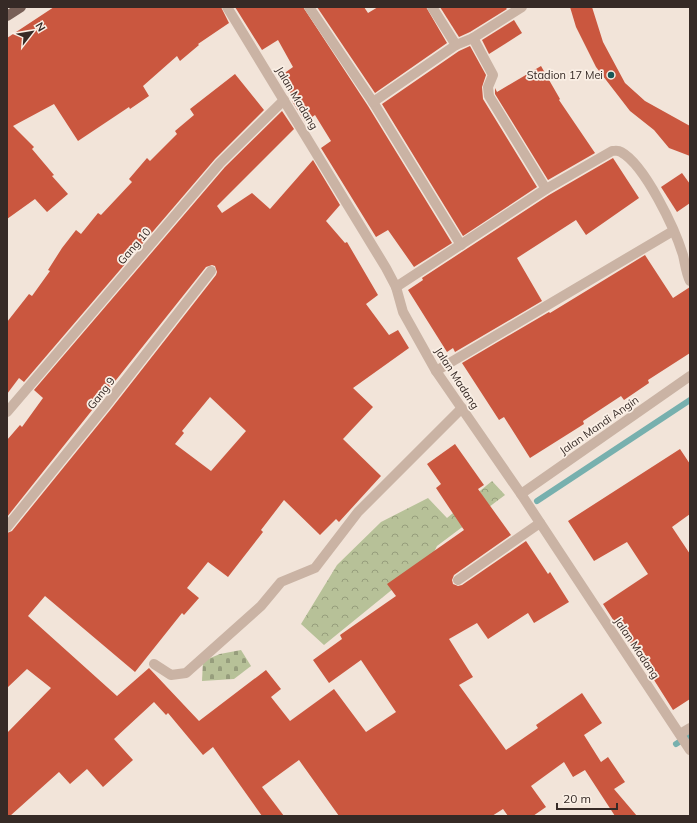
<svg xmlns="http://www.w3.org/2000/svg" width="697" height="823" font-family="Mulish,sans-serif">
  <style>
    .forest { fill: url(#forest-crowns) }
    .cemetery { fill: url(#cemetery-stones) }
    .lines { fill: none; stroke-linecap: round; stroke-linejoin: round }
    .stream { stroke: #77b0ae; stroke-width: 6 }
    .building { fill: #ca573f; fill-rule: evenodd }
    .minor { stroke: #cab3a4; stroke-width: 10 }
    .major { stroke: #786057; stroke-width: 10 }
    .poi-dot { fill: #1a5858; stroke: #faefe5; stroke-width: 1.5 }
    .labels { text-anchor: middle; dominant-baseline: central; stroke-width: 3.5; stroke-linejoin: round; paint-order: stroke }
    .poi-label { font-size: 11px; fill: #362a26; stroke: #faefe5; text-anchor: end }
    .street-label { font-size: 11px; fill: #362a26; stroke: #faefe5 }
  </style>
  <defs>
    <pattern id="forest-crowns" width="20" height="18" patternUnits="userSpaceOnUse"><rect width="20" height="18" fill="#b7c198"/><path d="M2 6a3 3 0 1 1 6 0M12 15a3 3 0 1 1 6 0" fill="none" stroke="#969d7c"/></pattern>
    <pattern id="cemetery-stones" width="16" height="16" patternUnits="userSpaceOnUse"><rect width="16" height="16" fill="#b7c198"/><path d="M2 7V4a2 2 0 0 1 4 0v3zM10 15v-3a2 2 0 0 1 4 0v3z" fill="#969d7c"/></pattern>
  </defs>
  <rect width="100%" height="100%" fill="#f2e4d9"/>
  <!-- forest -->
  <polygon class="forest" points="492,481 505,495 437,546 431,558 324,645 301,624 337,565 381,522 428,498 447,518"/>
  <!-- cemetery -->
  <polygon class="cemetery" points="241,650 251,666 234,679 202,681 203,661 220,654"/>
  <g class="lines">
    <!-- stream -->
    <g class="stream">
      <polyline points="537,501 690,400"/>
      <polyline points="676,744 690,735"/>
    </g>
  </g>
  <!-- building -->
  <g class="building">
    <polygon points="54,7 221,7 229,23 198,44 199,45 180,61 177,56 143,86 149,96 130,109 129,107 78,141 54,104 13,126 34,147 32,149 54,175 52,176 68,194 47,212 35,199 7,219 7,38"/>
    <polygon points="235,7 303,7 368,106 452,243 414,267 388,230 376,237 321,148 331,141 315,115 305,122 292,101 295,99 279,77 293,67 278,40 262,50"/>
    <polygon points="317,7 364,7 368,13 378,7 426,7 447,43 375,93"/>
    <polygon points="440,7 505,7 507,9 470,32 459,37"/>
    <polygon points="570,7 592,7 603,42 625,83 645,101 690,126 690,156 669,148 654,130 630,111 596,67 576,27"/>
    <polygon points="514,20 522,33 489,54 482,40"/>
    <polygon points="470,46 486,75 482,87 483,99 537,187 463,236 382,104 459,51"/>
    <polygon points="541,66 560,99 559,100 595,153 548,180 495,94 495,88 497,92"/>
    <polygon points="235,74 264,110 215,159 24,382 19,378 7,394 7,322 29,294 32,296 50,271 48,270 62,248 76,230 81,234 98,213 101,215 132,182 129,179 147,158 150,161 177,134 175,131 194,115 190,109"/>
    <path d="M282,111L294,129L217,206L222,213L252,193L270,209L313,160L340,205L326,221L345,243L347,242L378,295L366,304L389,335L398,330L409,348L353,388L373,407L343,439L381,476L339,522L336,519L320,535L284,500L261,530L263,532L228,577L208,562L187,588L199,598L184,615L182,613L135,672L45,596L28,616L117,696L149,668L199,721L266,670L281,689L271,697L290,721L334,689L366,732L396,712L361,660L329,683L313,660L342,639L340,635L396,596L387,584L464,530L436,488L441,484L427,464L455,444L484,485L478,489L511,535L454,575L452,580L453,584L458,586L462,585L526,541L548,574L550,572L569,602L534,623L528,613L488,639L477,623L449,639L473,677L459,685L506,750L538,728L536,725L582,693L602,723L584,735L601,762L608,757L625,782L614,789L637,816H615L585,770L573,777L564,762L531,786L546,807L533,816H508L503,809L492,816H339L299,760L262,787L284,816H262L213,747L203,755L168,713L166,715L154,702L114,739L133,760L103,787L87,769L70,784L59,772L10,816H7V733L51,688L27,669L7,688V533L12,531L111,409L216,275L217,272L215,266L212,265L206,267L7,517V440L20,425L22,427L43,398L34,390L225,167ZM210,397L246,431L211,471L175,444L184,433L182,431Z"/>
    <polygon points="613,158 639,198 586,235 576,220 517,258 542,301 455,352 453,348 447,352 408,290 423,280 422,278 549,195"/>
    <polygon points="682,173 690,184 690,203 677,212 661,187"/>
    <polygon points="645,255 673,298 690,287 690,353 648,380 649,383 624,400 621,396 583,421 584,424 530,458 504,417 499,420 462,363 549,312 550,313"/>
    <polygon points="680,449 690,464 690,514 672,527 690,554 690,699 673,710 630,642 628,643 603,604 648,574 627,542 594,561 568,521"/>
  </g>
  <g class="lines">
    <!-- minor -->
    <g class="minor">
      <polyline points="227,7 386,268 396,287 403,312 436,371 521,494 690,750"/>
      <polyline points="309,7 373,102 461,245"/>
      <polyline points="432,7 456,45"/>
      <polyline points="473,38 493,75 488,87 489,96 546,189"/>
      <polyline points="373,102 456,45 473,38 522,7"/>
      <path d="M396,287L546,189L612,151C615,151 618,150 621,152C645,165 675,229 683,255C685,263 686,273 690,281"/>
      <polyline points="436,371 673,231"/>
      <polyline points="7,412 220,163 284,100"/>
      <polyline points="521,494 690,376"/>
      <polyline points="7,527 106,405 211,271"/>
      <polyline points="458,580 540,523"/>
      <polyline points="154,664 171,675 186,673 261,606 281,582 315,568 358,512 462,408"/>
      <polyline points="680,734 690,728"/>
    </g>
    <!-- major -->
    <polyline class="major" points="7,16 21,7"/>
  </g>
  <!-- markers -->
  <circle class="poi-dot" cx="611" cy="75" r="4"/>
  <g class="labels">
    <!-- poi labels -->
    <g class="poi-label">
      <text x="603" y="75">Stadion 17 Mei</text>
    </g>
    <!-- street labels -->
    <g class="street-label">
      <text transform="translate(297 98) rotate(59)">Jalan Madang</text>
      <text transform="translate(134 246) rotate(-49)">Gang 10</text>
      <text transform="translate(457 378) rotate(57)">Jalan Madang</text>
      <text transform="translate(101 393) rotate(-52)">Gang 9</text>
      <text transform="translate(599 425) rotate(-35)">Jalan Mandi Angin</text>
      <text transform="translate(637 648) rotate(56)">Jalan Madang</text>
    </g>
  </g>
  <!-- border -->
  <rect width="697" height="823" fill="none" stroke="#362a26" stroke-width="16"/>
  <!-- north arrow -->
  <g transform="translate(32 32) rotate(59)" stroke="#faefe5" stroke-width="3" paint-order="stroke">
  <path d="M0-3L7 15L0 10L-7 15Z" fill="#362a26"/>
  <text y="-6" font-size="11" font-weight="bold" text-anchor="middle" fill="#362a26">N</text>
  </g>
  <!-- scale -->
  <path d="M557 803v6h60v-6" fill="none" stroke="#362a26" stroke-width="2"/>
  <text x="563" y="803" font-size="12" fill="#362a26" stroke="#faefe5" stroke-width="3" paint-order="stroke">20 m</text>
</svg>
